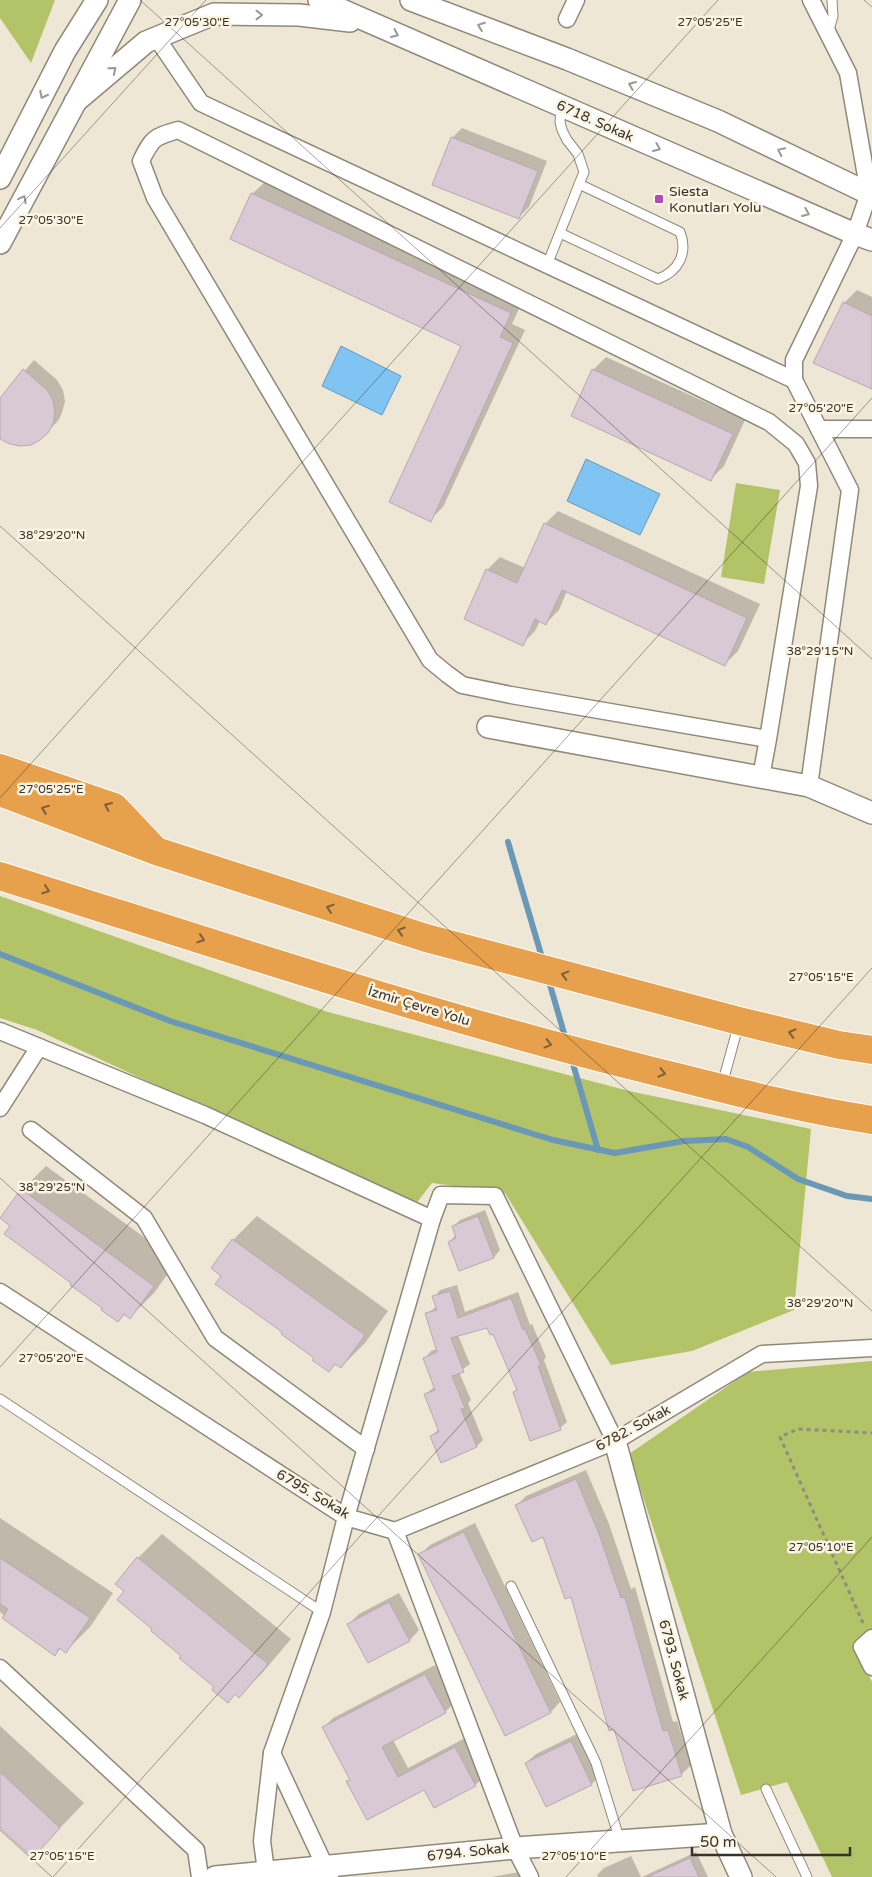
<svg xmlns="http://www.w3.org/2000/svg" width="872" height="1877" font-family="'Varela Round',sans-serif">
  <style>
    .green { fill: #b3c367 }
    .water { fill: #80c4f3; stroke: #6a98b7 }
    .shadow { fill: #0003 }
    .lines { fill: none; stroke-linecap: round; stroke-linejoin: round }
    .stream { stroke: #6a98b7; stroke-width: 6 }
    .building { fill: #d9c9d4; stroke: #b8a8b3 }
    .service-casing { stroke: #908979; stroke-width: 11 }
    .minor-casing { stroke: #908979; stroke-width: 19 }
    .tertiary-casing { stroke: #908979; stroke-width: 24 }
    .motorway-casing { stroke: #fff; stroke-width: 30 }
    .path { stroke: #918b80; stroke-width: 3; stroke-dasharray: 4 4; stroke-linecap: butt }
    .service { stroke: #fff; stroke-width: 9 }
    .minor { stroke: #fff; stroke-width: 16 }
    .tertiary { stroke: #fff; stroke-width: 21 }
    .motorway { stroke: #e7a04c; stroke-width: 28 }
    .oneway { stroke: #9a9996 }
    .oneway2 { stroke: #7d5f39 }
    .ticks { fill: none; stroke: #36332c; stroke-width: 1; stroke-opacity: 0.45 }
    .poi-dot { fill: #ae4cb3; stroke: #fcf4e3; stroke-width: 2 }
    .labels { text-anchor: middle; dominant-baseline: central; stroke-width: 5; stroke-linejoin: round; paint-order: stroke }
    .street-label { font-size: 14px; fill: #36332c; stroke: #fcf4e3 }
    .poi-label { font-size: 14px; fill: #36332c; stroke: #fcf4e3; text-anchor: start }
    .ticks-label { font-size: 12px; text-anchor: middle; fill: #36332c; stroke: #fcf4e3; stroke-width: 5; stroke-linejoin: round; paint-order: stroke }
  </style>
  <rect width="100%" height="100%" fill="#efe7d6"/>
  <!-- green -->
  <g class="green">
    <polygon points="0,0 55,0 31,63 0,18"/>
    <polygon points="736,483 780,490 764,584 721,577"/>
    <polygon points="0,896 328,1012 629,1091 811,1129 794,1310 692,1351 611,1365 505,1193 432,1183 415,1205 37,1030 0,1018"/>
    <polygon points="872,1361 872,1635 855,1647 872,1682 872,1877 832,1877 787,1782 741,1795 629,1454 748,1372"/>
  </g>
  <!-- water -->
  <g class="water">
    <polygon points="341,346 401,376 382,415 322,386"/>
    <polygon points="586,459 660,494 640,535 567,501"/>
  </g>
  <!-- shadow -->
  <g class="shadow">
    <polygon points="462,128 547,161 529,207 519,217 452,138"/>
    <polygon points="266,181 523,300 512,324 525,330 443,507 430,520 462,346 232,239 252,194"/>
    <polygon points="857,290 872,297 872,388 844,303"/>
    <polygon points="606,357 745,420 724,466 711,479 593,370"/>
    <polygon points="34,360 57,380 63,390 65,401 62,413 58,421 47,432 0,438 0,400"/>
    <polygon points="558,511 760,604 738,651 725,664 567,591 559,610 546,623 540,621 535,631 522,644 487,570 500,557 525,568 545,524"/>
    <polygon points="46,1166 177,1261 154,1293 130,1317 125,1314 118,1321 72,1283 11,1226 22,1190"/>
    <polygon points="485,1210 500,1250 494,1257 460,1270 449,1242 456,1235 453,1227 460,1220"/>
    <polygon points="257,1216 388,1311 365,1343 341,1367 336,1363 329,1370 213,1268 233,1240"/>
    <polygon points="457,1285 465,1312 518,1292 530,1325 532,1324 546,1357 544,1360 567,1422 560,1428 514,1392 518,1388 493,1333 488,1326 458,1335 470,1364 459,1372 471,1400 468,1403 483,1440 477,1446 431,1436 439,1429 426,1394 435,1386 425,1358 431,1351 437,1349 427,1314 437,1306 434,1297 440,1290"/>
    <polygon points="586,1470 609,1524 631,1589 635,1587 673,1722 677,1721 691,1765 681,1775 572,1595 544,1536 517,1505 526,1496"/>
    <polygon points="0,1518 113,1593 90,1627 66,1651 61,1648 55,1654 0,1612"/>
    <polygon points="475,1523 560,1702 551,1712 420,1555 430,1545"/>
    <polygon points="162,1534 291,1639 263,1672 239,1697 235,1693 216,1687 183,1656 126,1591 138,1558"/>
    <polygon points="399,1593 419,1630 410,1640 369,1661 349,1624 359,1614"/>
    <polygon points="435,1665 455,1702 445,1712 393,1740 408,1768 465,1738 485,1776 475,1785 425,1788 348,1782 351,1779 323,1728 333,1718"/>
    <polygon points="0,1726 84,1803 33,1856 0,1826"/>
    <polygon points="581,1732 601,1774 592,1784 547,1806 526,1763 536,1754"/>
    <polygon points="696,1852 708,1877 642,1877"/>
    <polygon points="631,1856 641,1877 598,1877 597,1875 604,1868"/>
    <polygon points="526,1871 528,1877 491,1877"/>
  </g>
  <g class="lines">
    <!-- stream -->
    <g class="stream">
      <polyline points="508,842 543,961"/>
      <polyline points="0,954 170,1021 553,1140 615,1153 684,1141 726,1139 748,1147 798,1179 847,1196 872,1199"/>
      <polyline points="548,978 566,1040"/>
      <polyline points="571,1057 598,1150"/>
    </g>
  </g>
  <!-- building -->
  <g class="building">
    <polygon points="451,137 538,171 519,219 432,185"/>
    <polygon points="251,193 511,313 500,337 513,343 431,522 389,502 461,346 230,239"/>
    <polygon points="843,302 872,316 872,389 813,363"/>
    <polygon points="23,369 47,390 53,400 55,412 53,424 48,433 40,440 31,445 20,446 10,444 0,439 0,398"/>
    <polygon points="592,369 733,434 711,481 571,416"/>
    <polygon points="544,523 747,618 725,666 562,590 546,625 535,619 523,646 464,619 486,569 517,583"/>
    <polygon points="21,1189 154,1286 130,1319 124,1314 118,1322 101,1310 102,1308 70,1285 71,1283 4,1234 10,1226 0,1218"/>
    <polygon points="478,1216 494,1258 459,1271 448,1242 456,1238 452,1226"/>
    <polygon points="232,1239 365,1335 341,1368 335,1364 329,1372 312,1360 314,1358 281,1334 282,1332 215,1284 221,1276 211,1268"/>
    <polygon points="450,1291 458,1318 511,1298 523,1330 525,1329 541,1365 538,1366 561,1430 530,1441 513,1392 517,1390 493,1334 490,1335 487,1328 451,1338 464,1372 452,1376 465,1408 461,1409 477,1447 441,1463 430,1436 439,1432 424,1394 435,1390 423,1358 437,1352 425,1313 437,1310 432,1296"/>
    <polygon points="576,1479 599,1534 621,1598 625,1597 663,1731 668,1730 682,1776 633,1791 614,1729 609,1731 571,1597 565,1599 543,1537 532,1542 515,1505"/>
    <polygon points="464,1532 551,1713 505,1736 418,1554"/>
    <polygon points="137,1557 268,1664 239,1698 235,1694 228,1703 212,1690 214,1687 179,1658 181,1656 151,1631 152,1629 117,1600 124,1591 115,1584"/>
    <polygon points="0,1558 90,1618 66,1653 59,1648 55,1656 2,1618 8,1609 0,1604"/>
    <polygon points="389,1602 410,1641 368,1663 347,1624"/>
    <polygon points="425,1674 446,1713 382,1747 398,1777 455,1747 476,1786 434,1808 424,1790 367,1820 346,1781 350,1780 322,1727"/>
    <polygon points="571,1741 592,1785 546,1807 525,1763"/>
    <polygon points="0,1772 60,1828 33,1858 0,1828"/>
    <polygon points="690,1858 699,1877 647,1877"/>
  </g>
  <g class="lines">
    <defs>
      <g id="service">
        <polyline points="828,34 833,16 832,0"/>
        <path d="M560,233L658,279C679,271 688,253 680,232L579,184"/>
        <polyline points="547,265 584,172 578,154 567,140 562,130 560,122 561,107"/>
        <polyline points="722,1085 739,1023"/>
        <polyline points="0,1399 322,1612"/>
        <polyline points="511,1586 596,1763 620,1841"/>
        <polyline points="766,1789 807,1877"/>
      </g>
      <g id="minor">
        <polyline points="567,19 576,0"/>
        <polyline points="156,37 201,103 794,380 850,490 809,786"/>
        <polyline points="794,380 794,360 855,234 869,193 848,73 811,0"/>
        <polyline points="819,429 872,429"/>
        <path d="M761,777L768,739L809,486L807,463L796,444L769,422L178,130C154,137 152,138 141,161L155,198L430,660L447,674L462,685L511,695L768,739"/>
        <polyline points="0,1031 205,1115 432,1219 346,1517 322,1612 272,1753 262,1841 266,1871 270,1877"/>
        <polyline points="0,1108 39,1047"/>
        <polyline points="31,1130 144,1218 215,1338 366,1449"/>
        <polyline points="432,1219 441,1195 495,1196 615,1441"/>
        <polyline points="0,1292 346,1517 395,1531 515,1848 530,1877"/>
        <polyline points="395,1531 615,1441 762,1354 872,1348"/>
        <polyline points="872,1638 862,1647 872,1667"/>
        <polyline points="0,1668 196,1850 200,1877"/>
        <polyline points="272,1753 330,1877"/>
      </g>
      <g id="tertiary">
        <polyline points="319,0 855,234 872,240"/>
        <polyline points="411,0 567,59 718,121 872,195"/>
        <polyline points="75,102 146,42 214,14 299,15 350,21"/>
        <polyline points="0,178 65,51 97,0"/>
        <polyline points="0,243 130,0"/>
        <polyline points="488,727 809,786 872,813"/>
        <polyline points="615,1441 721,1834 741,1877"/>
        <polyline points="215,1877 515,1848 721,1834"/>
      </g>
      <g id="motorway">
        <polyline points="0,768 114,807 151,846"/>
        <polyline points="0,792 156,851 426,938 739,1021 839,1045 872,1050"/>
        <path d="M0,876C213,943 425,1014 641,1068C717,1087 794,1108 872,1120"/>
      </g>
    </defs>
    <!-- service casing -->
    <use href="#service" class="service-casing"/>
    <!-- minor casing -->
    <use href="#minor" class="minor-casing"/>
    <!-- tertiary casing -->
    <use href="#tertiary" class="tertiary-casing"/>
    <!-- motorway casing -->
    <use href="#motorway" class="motorway-casing"/>
    <!-- path -->
    <polyline class="path" points="863,1623 780,1437 798,1429 872,1433"/>
    <!-- service -->
    <use href="#service" class="service"/>
    <!-- minor -->
    <use href="#minor" class="minor"/>
    <!-- tertiary -->
    <use href="#tertiary" class="tertiary"/>
    <!-- motorway -->
    <use href="#motorway" class="motorway"/>
  </g>
  <!-- one-way arrows -->
  <defs><path id="oneway-chevron" d="M-2-3.5L2.5 0L-2 3.5" fill="none" stroke-width="1.6" stroke-linecap="round" stroke-linejoin="round" transform="scale(1.25)"/></defs>
  <g class="oneway">
    <use href="#oneway-chevron" transform="translate(259 15)"/>
    <use href="#oneway-chevron" transform="translate(481 26) rotate(-159)"/>
    <use href="#oneway-chevron" transform="translate(395 34) rotate(24)"/>
    <use href="#oneway-chevron" transform="translate(113 70) rotate(-40)"/>
    <use href="#oneway-chevron" transform="translate(632 85) rotate(-157)"/>
    <use href="#oneway-chevron" transform="translate(43 95) rotate(117)"/>
    <use href="#oneway-chevron" transform="translate(657 148) rotate(23)"/>
    <use href="#oneway-chevron" transform="translate(781 151) rotate(-154)"/>
    <use href="#oneway-chevron" transform="translate(23 199) rotate(-62)"/>
    <use href="#oneway-chevron" transform="translate(806 213) rotate(23)"/>
  </g>
  <g class="oneway2">
    <use href="#oneway-chevron" transform="translate(108 806) rotate(-156)"/>
    <use href="#oneway-chevron" transform="translate(45 809) rotate(-159)"/>
    <use href="#oneway-chevron" transform="translate(46 890) rotate(18)"/>
    <use href="#oneway-chevron" transform="translate(330 908) rotate(-162)"/>
    <use href="#oneway-chevron" transform="translate(401 931) rotate(-163)"/>
    <use href="#oneway-chevron" transform="translate(201 939) rotate(18)"/>
    <use href="#oneway-chevron" transform="translate(565 975) rotate(-165)"/>
    <use href="#oneway-chevron" transform="translate(792 1033) rotate(-166)"/>
    <use href="#oneway-chevron" transform="translate(548 1044) rotate(15)"/>
    <use href="#oneway-chevron" transform="translate(662 1073) rotate(14)"/>
  </g>
  <!-- ticks -->
  <path class="ticks" d="M140,0L872,659M864,0L872,7M0,228L206,0M0,526L872,1311M0,798L718,0M0,1178L776,1877M0,1367L872,398M0,1830L52,1877M53,1877L872,968M566,1877L872,1537"/>
  <!-- markers -->
  <rect class="poi-dot" x="654" y="194" width="10" height="10" rx="2.5"/>
  <g class="labels">
    <!-- street labels -->
    <g class="street-label">
      <text transform="translate(595 121) rotate(24)">6718. Sokak</text>
      <text transform="translate(419 1006) rotate(17)">İzmir Çevre Yolu</text>
      <text transform="translate(633 1428) rotate(-28)">6782. Sokak</text>
      <text transform="translate(313 1494) rotate(31)">6795. Sokak</text>
      <text transform="translate(674 1660) rotate(75)">6793. Sokak</text>
      <text transform="translate(468 1852) rotate(-6)">6794. Sokak</text>
    </g>
    <!-- poi labels -->
    <g class="poi-label">
      <text x="669" y="191">Siesta<tspan x="669" dy="16">Konutları Yolu</tspan></text>
    </g>
  </g>
  <g class="ticks-label">
    <text x="197" y="26">27°05'30"E</text>
    <text x="710" y="26">27°05'25"E</text>
    <text x="51" y="224">27°05'30"E</text>
    <text x="821" y="412">27°05'20"E</text>
    <text x="52" y="539">38°29'20"N</text>
    <text x="820" y="655">38°29'15"N</text>
    <text x="51" y="793">27°05'25"E</text>
    <text x="821" y="981">27°05'15"E</text>
    <text x="52" y="1191">38°29'25"N</text>
    <text x="820" y="1307">38°29'20"N</text>
    <text x="51" y="1362">27°05'20"E</text>
    <text x="821" y="1551">27°05'10"E</text>
    <text x="62" y="1860">27°05'15"E</text>
    <text x="574" y="1860">27°05'10"E</text>
  </g>
  <!-- scale -->
  <path d="M692 1847v8h158v-8" fill="none" stroke="#36332c" stroke-width="2.5"/>
  <text x="700" y="1847" font-size="15" fill="#36332c" stroke="#fcf4e3" stroke-width="4" paint-order="stroke">50 m</text>
</svg>
